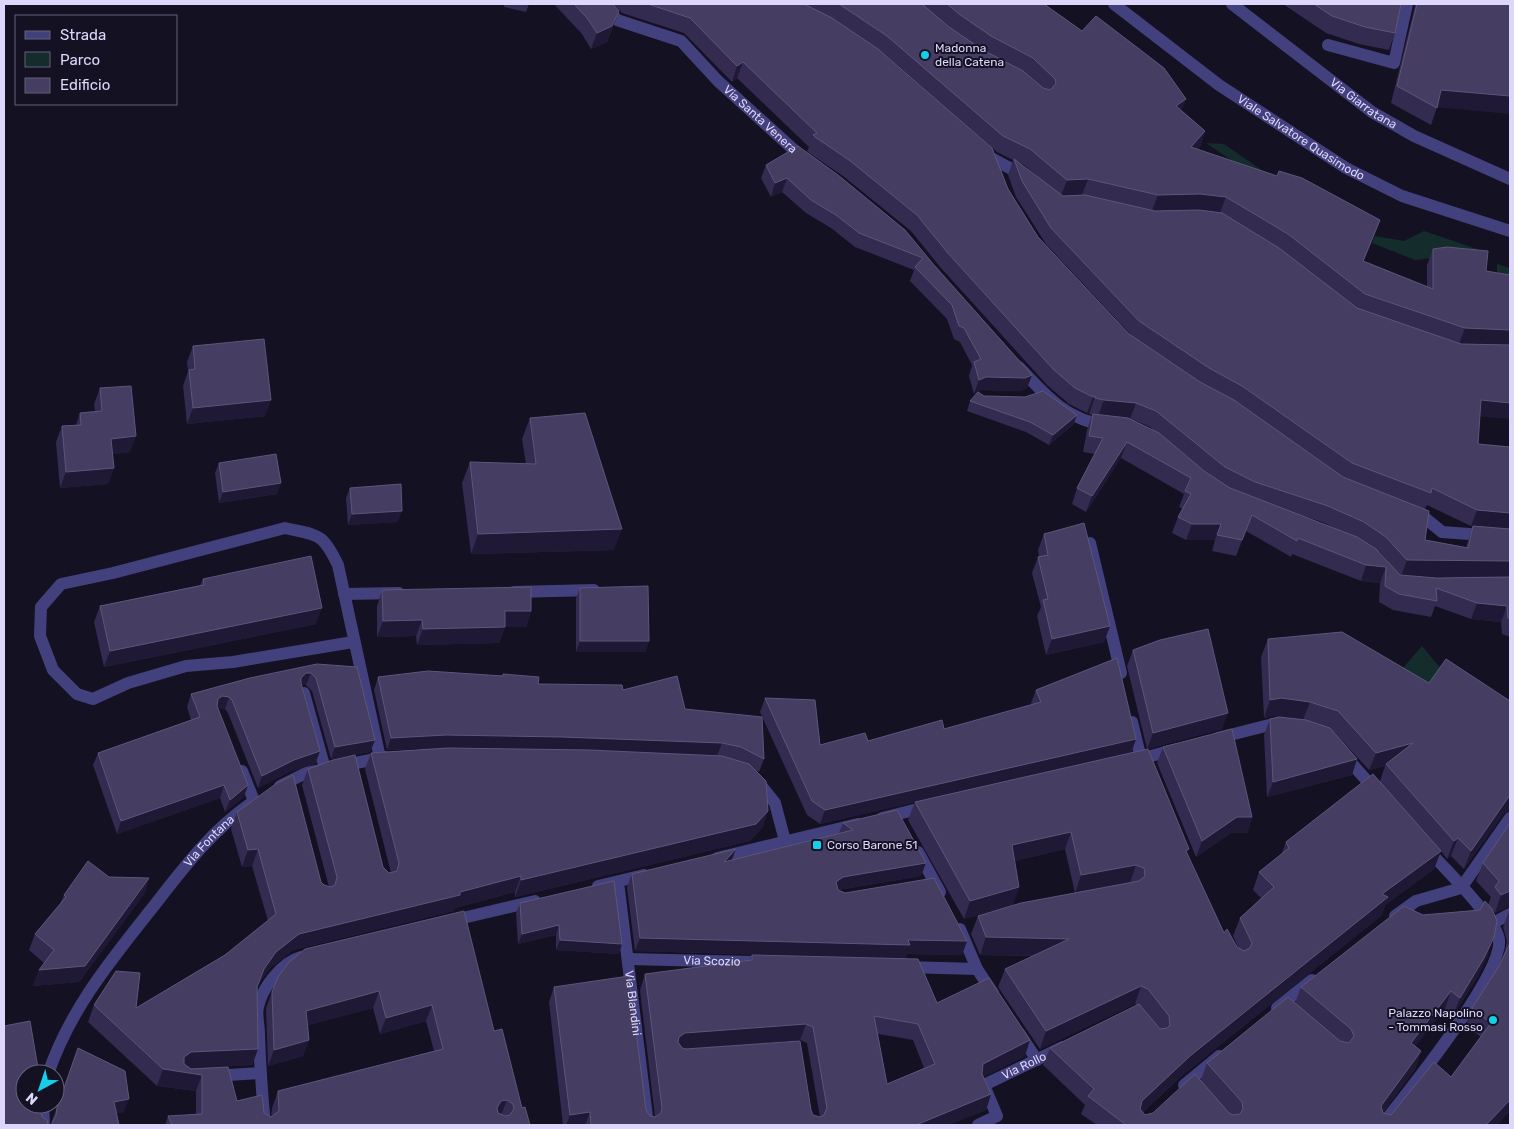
<svg xmlns="http://www.w3.org/2000/svg" width="1514" height="1129" font-family="Rubik,sans-serif">
  <style>
    .green { fill: #142d2c }
    .lines { fill: none; stroke-linecap: round; stroke-linejoin: round }
    .minor { stroke: #43407e; stroke-width: 12 }
    .wall { fill: #332b50; fill-rule: evenodd }
    .shaded-wall { fill: #1f1936 }
    .building { fill: #453d62; stroke: #5d567a; fill-rule: evenodd }
    .poi-dot { fill: #15cfe9; stroke: #141123; stroke-width: 2 }
    .labels { text-anchor: middle; dominant-baseline: central; stroke-width: 4; stroke-linejoin: round; paint-order: stroke }
    .poi-label { font-size: 12px; fill: #dcd7fb; stroke: #141123; text-anchor: start }
    .street-label { font-size: 12px; fill: #dcd7fb; stroke: #141123 }
  </style>
  <rect width="100%" height="100%" fill="#141123"/>
  <!-- green -->
  <g class="green">
    <polygon points="1206,143 1224,144 1296,194 1237,164"/>
    <polygon points="1424,231 1477,249 1478,252 1415,260 1372,243 1375,236 1404,241"/>
    <polygon points="1497,264 1510,268 1510,279 1497,272"/>
    <polygon points="1422,646 1442,670 1419,705 1391,682"/>
  </g>
  <g class="lines">
    <!-- minor -->
    <g class="minor">
      <path id="s1" d="M603,4L617,20L681,41L718,81L805,160"/>
      <path id="s2" d="M1114,4L1219,85L1346,168L1402,196L1510,231"/>
      <path id="s3" d="M1232,4L1372,112L1414,136L1510,179"/>
      <polyline points="1328,45 1394,63 1407,4"/>
      <polyline points="993,159 1024,176"/>
      <path d="M1019,367C1044,394 1067,421 1106,425"/>
      <polyline points="1414,514 1425,518 1442,532 1510,537"/>
      <polyline points="1090,543 1121,673"/>
      <polyline points="514,592 594,590"/>
      <polyline points="344,594 399,593"/>
      <path d="M353,642L233,662L186,666L128,683L93,699L77,694L53,670L40,636L41,607L61,584L113,573L285,528C319,536 322,532 338,565L380,758"/>
      <polyline points="304,693 325,769"/>
      <polyline points="1132,722 1141,759"/>
      <polyline points="1218,738 1273,724 1284,726"/>
      <polyline points="1344,755 1377,792"/>
      <polyline points="1136,760 1177,749"/>
      <polyline points="341,766 385,757"/>
      <polyline points="242,771 254,801"/>
      <polyline points="756,779 775,803 785,841"/>
      <polyline points="280,786 306,773 322,770"/>
      <polyline points="882,818 926,807"/>
      <polyline points="918,852 940,892"/>
      <polyline points="717,858 858,824"/>
      <path id="s4" d="M618,882L648,1125"/>
      <polyline points="598,886 644,875"/>
      <polyline points="1461,888 1510,818"/>
      <polyline points="1395,916 1416,901 1461,888"/>
      <polyline points="450,921 535,901"/>
      <polyline points="1493,923 1510,914"/>
      <polyline points="960,929 977,969 993,993"/>
      <path id="s5" d="M628,959L753,962"/>
      <polyline points="905,967 977,969"/>
      <polyline points="1277,1008 1312,980"/>
      <polyline points="1019,1033 1037,1060"/>
      <path id="s6" d="M48,1074C70,1009 111,960 153,907C182,870 211,831 250,804"/>
      <polyline points="213,1076 260,1073"/>
      <polyline points="1184,1085 1219,1056"/>
      <polyline points="43,1104 44,1125"/>
      <path d="M265,1125C262,1095 260,1064 259,1034C259,1025 256,1015 258,1007C262,988 282,962 301,957"/>
      <path id="s7" d="M978,1125L997,1116L984,1085L1063,1047"/>
      <path d="M1382,1125C1406,1094 1503,975 1499,940C1497,919 1443,867 1427,849"/>
    </g>
  </g>
  <!-- wall -->
  <g class="wall">
    <polygon points="504,4 529,4 526,12 504,7"/>
    <polygon points="554,4 613,4 619,11 607,42 591,49 582,34"/>
    <path d="M614,4H1044L1182,111L1205,131L1200,147L1197,149L1380,220L1364,261L1427,287V265L1433,249L1486,271L1478,444L1510,447V577L1409,576L1437,578L1510,577V637L1502,634L1501,622L1471,619L1435,606L1431,617L1393,610L1379,602L1380,583L1361,581L1292,554L1291,557L1246,531L1236,556L1212,551L1215,540H1186L1172,533L1178,517L1183,509L1179,507L1184,494L1121,458L1086,512L1072,504L1077,488L1095,454L1083,452L1087,430L1092,415L1089,414L1090,412L1087,413L1069,404L1047,385L941,268L911,231L843,176L809,153L807,151L809,147L737,78L732,82L684,33L622,13ZM882,52L997,152L1013,160L1008,175L1016,197L1046,244L1132,336L1129,334L1038,237L1008,189ZM1017,161L1024,165L1044,182ZM1194,210H1197L1154,211ZM1130,418L1150,427L1154,431ZM1427,505L1471,526H1473L1466,547L1425,540V509ZM1300,515L1322,522L1341,531ZM1377,550L1381,553L1400,576V575Z"/>
    <polygon points="1283,4 1401,4 1395,33 1389,50 1359,44 1326,33"/>
    <polygon points="1415,4 1510,4 1437,107 1431,125 1391,103 1415,6"/>
    <polygon points="766,165 934,265 1032,375 1027,388 1020,391 981,390 974,394 969,376 972,365 960,342 954,339 947,319 910,281 914,270 855,247 831,228 806,213 782,192 771,197 761,178"/>
    <polygon points="193,346 265,416 187,424 183,386 188,371 187,362"/>
    <polygon points="100,388 130,452 112,454 114,468 108,484 60,488 56,442 62,426 76,425 80,413 95,411 94,404"/>
    <polygon points="984,396 1077,415 1073,425 1049,445 1026,432 967,411 970,401"/>
    <polygon points="530,418 614,550 471,554 462,483 470,462 526,464 522,439"/>
    <polygon points="219,463 277,494 219,503 215,473"/>
    <polygon points="350,488 398,522 348,525 346,498"/>
    <polygon points="1044,534 1110,626 1104,642 1046,655 1037,616 1041,607 1032,573 1038,557 1039,557 1038,550"/>
    <polygon points="203,579 316,624 104,667 94,622 100,606 200,585"/>
    <polygon points="580,588 649,641 645,652 576,652 576,598"/>
    <polygon points="382,590 531,611 526,627 505,627 499,643 417,645 416,636 377,637 377,606"/>
    <polygon points="1268,639 1429,683 1510,701 1510,810 1504,813 1464,869 1451,856 1447,859 1441,851 1434,869 1385,905 1382,915 1184,1074 1143,1112 1145,1115 1153,1113 1201,1080 1207,1063 1295,1003 1301,987 1423,915 1480,910 1488,905 1491,897 1476,881 1483,863 1510,823 1510,906 1495,913 1493,910 1488,955 1478,976 1453,1016 1445,1009 1415,1046 1421,1051 1415,1069 1383,1112 1383,1113 1391,1115 1451,1077 1481,1037 1466,1026 1472,1008 1499,966 1504,954 1507,941 1503,927 1510,909 1510,1111 1497,1125 1097,1125 1081,1114 1085,1105 1043,1065 1050,1048 1137,1005 1135,1004 1040,1049 998,987 1005,969 1033,956 980,955 971,934 978,916 1075,893 1065,849 1015,861 1013,905 964,919 908,820 915,802 820,824 807,815 760,712 765,698 820,745 868,741 944,729 1032,705 1031,703 1036,690 1136,739 1131,753 1187,854 1224,933 1237,947 1239,949 1233,936 1240,918 1261,898 1253,890 1259,872 1281,855 1286,842 1380,781 1385,766 1369,770 1331,729 1357,759 1352,775 1267,797 1264,735 1270,719 1279,717 1274,716 1264,718 1261,657"/>
    <polygon points="1133,650 1222,729 1147,749 1127,666"/>
    <polygon points="317,664 375,740 370,752 331,759 312,691 306,685 302,685 320,751 315,764 289,772 258,788 228,713 225,709 218,708 244,797 225,812 220,798 117,834 93,765 98,753 191,720 187,707 191,694"/>
    <polygon points="503,674 538,684 623,690 685,709 764,759 759,772 755,770 768,811 762,828 750,841 515,897 515,892 455,908 454,911 293,950 270,968 258,985 257,990 258,1049 252,1065 213,1067 237,1101 271,1117 272,1108 278,1091 434,1051 426,1021 380,1034 373,1008 308,1025 309,1040 303,1056 268,1066 266,1008 272,992 305,949 494,1031 522,1108 530,1125 165,1125 168,1116 196,1115 196,1091 157,1086 88,1022 94,1005 136,1008 225,955 268,921 252,866 242,867 231,829 237,812 321,882 324,885 329,887 302,785 308,769 383,867 389,873 391,873 365,769 371,753 443,748 387,750 374,690 378,677 502,676"/>
    <polygon points="1163,747 1252,817 1247,833 1231,833 1196,857 1157,763"/>
    <polygon points="843,823 921,876 838,890 967,941 962,955 907,954 905,959 635,951 627,887 632,874 732,860 839,833"/>
    <polygon points="109,877 149,878 144,894 79,982 33,986 39,970 44,963 29,950 35,934 60,904 64,895"/>
    <polygon points="520,903 619,954 556,950 556,935 518,944 516,913"/>
    <path d="M752,955L937,1003L1025,1056L983,1077L991,1094L986,1110L948,1125H563L549,1002L554,987L650,1116L655,1117L640,990L645,974L750,960ZM878,1034L913,1040L924,1068L887,1084ZM800,1040L807,1043L820,1117L813,1115L684,1049Z"/>
    <polygon points="78,1048 124,1112 52,1124 52,1121"/>
  </g>
  <!-- shaded-wall -->
  <g class="shaded-wall">
    <polygon points="619,11 607,42 591,49 597,33"/>
    <polygon points="743,62 737,78 732,82 737,66"/>
    <polygon points="1441,90 1510,96 1510,114 1434,107"/>
    <polygon points="1186,99 1180,115 1176,106"/>
    <polygon points="1205,131 1200,147 1185,163 1191,147"/>
    <polygon points="787,178 782,192 771,197 775,183"/>
    <polygon points="1088,179 1082,195 1061,196 1067,180"/>
    <polygon points="1200,194 1226,197 1220,213 1194,210 1152,211 1158,195"/>
    <polygon points="1380,220 1374,236 1357,277 1363,261"/>
    <polygon points="1465,328 1510,330 1510,346 1459,344"/>
    <polygon points="1032,375 1027,388 1020,391 981,390 974,394 979,380 986,377"/>
    <polygon points="1095,396 1090,412 1087,413 1093,397"/>
    <polygon points="271,400 265,416 187,424 193,408"/>
    <polygon points="1104,400 1136,403 1130,419 1098,416"/>
    <polygon points="1481,400 1510,403 1510,419 1475,416"/>
    <polygon points="1077,415 1073,425 1049,445 1053,435"/>
    <polygon points="136,436 130,452 105,455 111,439"/>
    <polygon points="1127,442 1121,458 1086,512 1092,496"/>
    <polygon points="114,468 108,484 60,488 66,472"/>
    <polygon points="281,483 277,494 219,503 223,492"/>
    <polygon points="1477,510 1510,513 1510,529 1471,526"/>
    <polygon points="402,511 398,522 348,525 352,514"/>
    <polygon points="1252,515 1246,531 1236,556 1242,540"/>
    <polygon points="1192,524 1221,524 1215,540 1186,540"/>
    <polygon points="622,529 614,550 471,554 478,534"/>
    <polygon points="1407,560 1510,561 1510,577 1401,576"/>
    <polygon points="1366,565 1386,567 1380,583 1361,581"/>
    <polygon points="1477,603 1507,606 1501,622 1471,619"/>
    <polygon points="322,608 316,624 104,667 110,651"/>
    <polygon points="505,611 531,611 526,627 499,627"/>
    <polygon points="422,620 416,636 377,637 383,621"/>
    <polygon points="1110,626 1104,642 1046,655 1052,639"/>
    <polygon points="505,627 499,643 417,645 423,629"/>
    <polygon points="580,641 649,641 645,652 576,652"/>
    <polygon points="306,673 311,673 306,685 301,685 296,690 301,678"/>
    <polygon points="222,696 229,697 225,709 217,708 213,711 218,699"/>
    <polygon points="1281,698 1310,702 1303,720 1274,716 1264,718 1270,700"/>
    <polygon points="1228,713 1222,729 1147,749 1153,733"/>
    <polygon points="446,735 562,737 722,743 717,756 442,748 387,750 391,738"/>
    <polygon points="1136,739 1131,753 820,824 825,810"/>
    <polygon points="375,740 370,752 331,759 335,747"/>
    <polygon points="1413,743 1386,764 1385,766 1369,770 1376,753"/>
    <polygon points="320,751 315,764 289,772 258,788 262,776 294,760"/>
    <polygon points="1357,759 1352,775 1267,797 1273,782"/>
    <polygon points="224,785 220,798 117,834 121,821"/>
    <polygon points="248,785 244,797 225,812 230,800"/>
    <polygon points="1510,795 1510,810 1504,813 1464,869 1471,851"/>
    <polygon points="768,811 762,828 750,841 515,897 521,880"/>
    <polygon points="1237,817 1252,817 1247,833 1231,833 1196,857 1202,841"/>
    <polygon points="1071,832 1065,849 1006,863 1012,845"/>
    <polygon points="1458,838 1451,856 1447,859 1454,841"/>
    <polygon points="258,849 252,866 242,867 248,850"/>
    <polygon points="736,849 731,862 724,862"/>
    <polygon points="1441,851 1434,869 1385,905 1382,915 1184,1074 1135,1119 1142,1101 1190,1056 1382,894"/>
    <polygon points="926,863 921,876 838,890 836,882 843,877"/>
    <polygon points="1136,865 1130,883 1075,893 1081,875"/>
    <polygon points="521,876 515,892 455,908 454,911 293,950 270,968 258,985 250,1004 264,969 276,952 299,934"/>
    <polygon points="149,878 144,894 79,982 33,986 39,970"/>
    <polygon points="1019,887 1013,905 964,919 970,901"/>
    <polygon points="1510,891 1510,906 1495,913 1501,895"/>
    <polygon points="559,925 556,935 518,944 522,934"/>
    <polygon points="986,937 1069,939 1063,956 980,955"/>
    <polygon points="1494,937 1488,955 1478,976 1453,1016 1460,998"/>
    <polygon points="640,938 908,940 967,941 962,955 907,954 905,959 635,951"/>
    <polygon points="560,940 622,944 619,954 556,950"/>
    <polygon points="1141,986 1135,1004 1040,1049 1046,1031"/>
    <polygon points="379,991 373,1008 300,1027 306,1011"/>
    <polygon points="1451,991 1445,1009 1404,1060 1411,1043"/>
    <polygon points="432,1005 426,1021 380,1034 386,1018"/>
    <polygon points="806,1024 800,1040 679,1049 673,1053 679,1037 685,1033"/>
    <polygon points="309,1040 303,1056 268,1066 274,1050"/>
    <polygon points="1030,1040 1025,1056 978,1080 983,1064"/>
    <polygon points="258,1049 252,1065 185,1069 202,1075 196,1091 157,1086 163,1069 191,1052"/>
    <polygon points="1421,1051 1415,1069 1374,1123 1381,1106"/>
    <polygon points="991,1094 986,1110 948,1125 916,1125"/>
    <polygon points="129,1099 124,1112 109,1115 114,1102"/>
    <polygon points="507,1100 500,1117 495,1118 497,1108 501,1101"/>
    <polygon points="1510,1100 1510,1111 1497,1125 1486,1125"/>
    <polygon points="590,1112 585,1125 566,1125 570,1115"/>
  </g>
  <!-- building -->
  <g class="building">
    <polygon points="574,4 613,4 619,11 612,26 597,33 587,18"/>
    <polygon points="648,4 804,4 832,18 878,49 992,148 1008,189 1038,237 1129,334 1200,382 1234,400 1343,477 1429,511 1425,540 1468,548 1473,526 1510,529 1510,561 1407,560 1386,537 1364,522 1328,506 1255,482 1225,467 1156,411 1136,403 1104,400 1095,398 1095,396 1093,397 1075,388 1053,369 947,252 917,215 849,160 815,137 813,135 817,133 743,62 737,66 690,18"/>
    <polygon points="839,4 922,4 949,27 983,50 1023,71 1043,88 1050,90 1056,84 1055,79 1033,58 991,36 959,14 947,4 1044,4 1082,31 1096,16 1164,68 1186,99 1176,106 1205,131 1191,147 1277,176 1279,171 1302,178 1380,220 1363,261 1433,289 1433,249 1447,247 1488,251 1486,271 1510,275 1510,330 1465,328 1365,294 1288,234 1226,197 1200,194 1158,195 1088,179 1067,180 1030,149 1003,136 887,36"/>
    <polygon points="1314,4 1401,4 1395,33 1365,27 1332,16"/>
    <polygon points="1417,4 1510,4 1510,96 1441,90 1437,108 1397,86"/>
    <polygon points="798,146 838,175 905,230 934,265 1032,375 1025,378 986,377 979,380 974,362 981,359 964,328 959,326 952,305 915,267 923,258 859,233 836,215 811,200 787,178 775,183 766,165"/>
    <polygon points="1014,159 1063,196 1085,195 1155,211 1199,210 1222,213 1279,248 1357,308 1461,344 1510,345 1510,403 1481,400 1478,444 1510,447 1510,513 1477,510 1432,488 1431,493 1352,463 1242,386 1209,368 1139,321 1051,228 1022,181"/>
    <polygon points="264,339 271,400 193,408 189,370 195,369 193,346"/>
    <polygon points="131,386 136,436 111,439 114,468 66,472 62,426 81,425 80,413 102,411 100,388"/>
    <polygon points="1043,391 1077,415 1053,435 1030,422 970,401 978,392 984,396 1025,397"/>
    <polygon points="585,413 622,529 478,534 470,462 536,464 530,418"/>
    <polygon points="1093,414 1128,418 1159,433 1204,471 1230,488 1357,537 1376,549 1400,575 1437,578 1510,577 1510,619 1508,618 1507,606 1477,603 1436,588 1437,601 1399,594 1385,586 1386,567 1366,565 1298,538 1297,541 1252,515 1242,540 1217,535 1221,524 1192,524 1178,517 1191,494 1185,491 1191,478 1127,442 1092,496 1077,488 1103,438 1089,436"/>
    <polygon points="276,454 281,483 223,492 219,463"/>
    <polygon points="401,484 402,511 352,514 350,488"/>
    <polygon points="1084,523 1110,626 1052,639 1043,600 1048,599 1038,557 1048,555 1044,534"/>
    <polygon points="311,556 322,608 110,651 100,606 204,585 203,579"/>
    <polygon points="648,586 649,641 580,641 580,588"/>
    <polygon points="531,587 531,611 505,611 505,627 423,629 422,620 383,621 382,590"/>
    <polygon points="1208,629 1228,713 1153,733 1133,650 1160,640"/>
    <polygon points="1342,632 1429,683 1446,659 1510,701 1510,795 1471,851 1458,838 1454,841 1386,764 1413,743 1376,753 1338,711 1310,702 1281,698 1270,700 1268,639"/>
    <polygon points="1117,658 1136,739 825,810 812,801 765,698 815,700 820,745 865,733 868,741 942,720 944,729 1041,702 1036,690"/>
    <polygon points="317,664 357,667 375,740 335,747 316,678 311,673 306,673 301,678 301,683 320,751 294,760 262,776 232,700 229,697 222,696 218,699 217,706 248,785 230,800 224,785 121,821 98,753 200,717 191,694 250,678"/>
    <polygon points="428,671 503,676 503,674 539,677 538,684 622,685 623,690 677,676 685,709 762,717 764,759 741,747 722,743 562,737 446,735 391,738 378,677"/>
    <polygon points="1279,717 1306,720 1330,728 1357,759 1273,782 1270,719"/>
    <polygon points="1232,729 1252,817 1237,817 1202,841 1163,747"/>
    <path d="M448,748L589,750L722,756L749,764L766,781L768,811L756,824L521,880V876L460,892V895L299,934L276,952L264,969L257,987L258,1049L191,1052L184,1057V1064L191,1069L228,1067L237,1101L262,1095L264,1113L271,1117L279,1111L278,1091L443,1049L432,1005L386,1018L379,991L306,1011L309,1040L274,1050L272,992L278,977L289,962L305,949L464,911L494,1031L502,1029L522,1108L525,1107L530,1125H172L168,1116L202,1114V1075L163,1069L94,1005L116,971L140,973L136,1008L225,955L276,914L258,849L248,850L237,812L277,783L293,775L321,882L324,885L331,887L335,885L337,877L308,769L333,760L355,755L383,867L389,873L397,871L399,863L371,753ZM507,1100L513,1104L514,1109L510,1115L505,1116L498,1113L497,1108L501,1101Z"/>
    <polygon points="1148,749 1189,849 1186,851 1224,933 1227,929 1237,947 1244,951 1250,948 1252,943 1240,918 1274,887 1259,872 1289,848 1286,842 1373,774 1441,851 1382,894 1388,897 1190,1056 1142,1101 1140,1109 1145,1115 1153,1113 1195,1074 1229,1113 1233,1115 1240,1114 1243,1109 1242,1102 1207,1063 1288,997 1340,1041 1349,1043 1354,1036 1351,1029 1301,987 1404,906 1423,915 1480,910 1485,901 1492,909 1497,921 1494,937 1484,958 1460,998 1451,991 1411,1043 1421,1051 1381,1106 1383,1113 1391,1115 1434,1062 1451,1077 1491,1023 1472,1008 1499,966 1510,943 1510,939 1510,1100 1486,1125 1126,1125 1088,1096 1094,1089 1050,1048 1139,1004 1160,1029 1167,1028 1170,1025 1169,1016 1148,989 1141,986 1046,1031 1005,969 1069,939 986,937 978,916 1021,903 1139,881 1145,876 1144,868 1136,865 1081,875 1071,832 1012,845 1019,887 970,901 915,802"/>
    <polygon points="897,810 926,863 843,877 836,882 838,890 845,893 934,878 967,941 908,940 910,945 640,938 632,874 736,849 724,862 853,830 843,823"/>
    <polygon points="1510,823 1510,891 1501,895 1495,887 1499,881 1483,863"/>
    <polygon points="88,861 109,877 149,878 85,966 39,970 54,950 35,934 66,897 64,895"/>
    <polygon points="614,881 622,944 560,940 559,925 522,934 520,903"/>
    <path d="M752,955L918,959L937,1003L989,978L1030,1040L983,1064L982,1074L991,1094L916,1125H591L590,1112L570,1115L554,987L629,976L646,1110L650,1116L655,1117L661,1113L662,1108L645,974L752,960ZM874,1016L918,1024L935,1064L887,1084ZM806,1024L813,1027L827,1108L824,1115L820,1117L813,1115L811,1110L800,1041L686,1049L682,1048L678,1042L679,1037L685,1033Z"/>
    <polygon points="30,1021 39,1074 25,1074 25,1104 41,1104 41,1112 42,1117 47,1120 48,1125 4,1125 4,1026"/>
    <polygon points="78,1048 125,1071 129,1099 114,1102 119,1125 51,1125 56,1115 57,1108"/>
  </g>
  <!-- markers -->
  <g class="poi-dot">
    <circle cx="925" cy="55" r="5"/>
    <rect x="812" y="840" width="10" height="10" rx="2.5"/>
    <circle cx="1493" cy="1020" r="5"/>
  </g>
  <g class="labels">
    <!-- poi labels -->
    <g class="poi-label">
      <text x="935" y="48">Madonna<tspan x="935" dy="14">della Catena</tspan></text>
      <text x="827" y="845">Corso Barone 51</text>
      <text x="1483" y="1013" text-anchor="end">Palazzo Napolino<tspan x="1483" dy="14">- Tommasi Rosso</tspan></text>
    </g>
    <!-- street labels -->
    <g class="street-label">
      <text stroke="none"><textPath href="#s3" startOffset="165">Via Giarratana</textPath></text>
      <text stroke="none"><textPath href="#s1" startOffset="200">Via Santa Venera</textPath></text>
      <text stroke="none"><textPath href="#s2" startOffset="230">Viale Salvatore Quasimodo</textPath></text>
      <text stroke="none"><textPath href="#s6" startOffset="285">Via Fontana</textPath></text>
      <text stroke="none"><textPath href="#s5" startOffset="84">Via Scozio</textPath></text>
      <text stroke="none"><textPath href="#s4" startOffset="122">Via Blandini</textPath></text>
      <text stroke="none"><textPath href="#s7" startOffset="99">Via Rollo</textPath></text>
    </g>
  </g>
  <!-- border -->
  <rect width="1514" height="1129" fill="none" stroke="#dcd7fb" stroke-width="10"/>
  <!-- legend -->
  <rect x="15" y="15" width="162" height="90" fill="#141123" stroke="#646079"/>
  <rect x="25" y="31" width="25" height="8" fill="#43407e" stroke="#646079"/>
  <text x="60" y="40" font-size="15" fill="#dcd7fb">Strada</text>
  <rect x="25" y="52" width="25" height="15" fill="#142d2c" stroke="#646079"/>
  <text x="60" y="65" font-size="15" fill="#dcd7fb">Parco</text>
  <rect x="25" y="78" width="25" height="15" fill="#453d62" stroke="#646079"/>
  <text x="60" y="90" font-size="15" fill="#dcd7fb">Edificio</text>
  <!-- north arrow -->
  <g transform="translate(40 1089) rotate(220)"><circle r="24" fill="#141123" stroke="#646079"/>
  <path d="M0-4L9 19L0 12L-9 19Z" fill="#15cfe9"/>
  <text y="-8" font-size="14" font-weight="bold" text-anchor="middle" fill="#dcd7fb">N</text>
  </g>
</svg>
